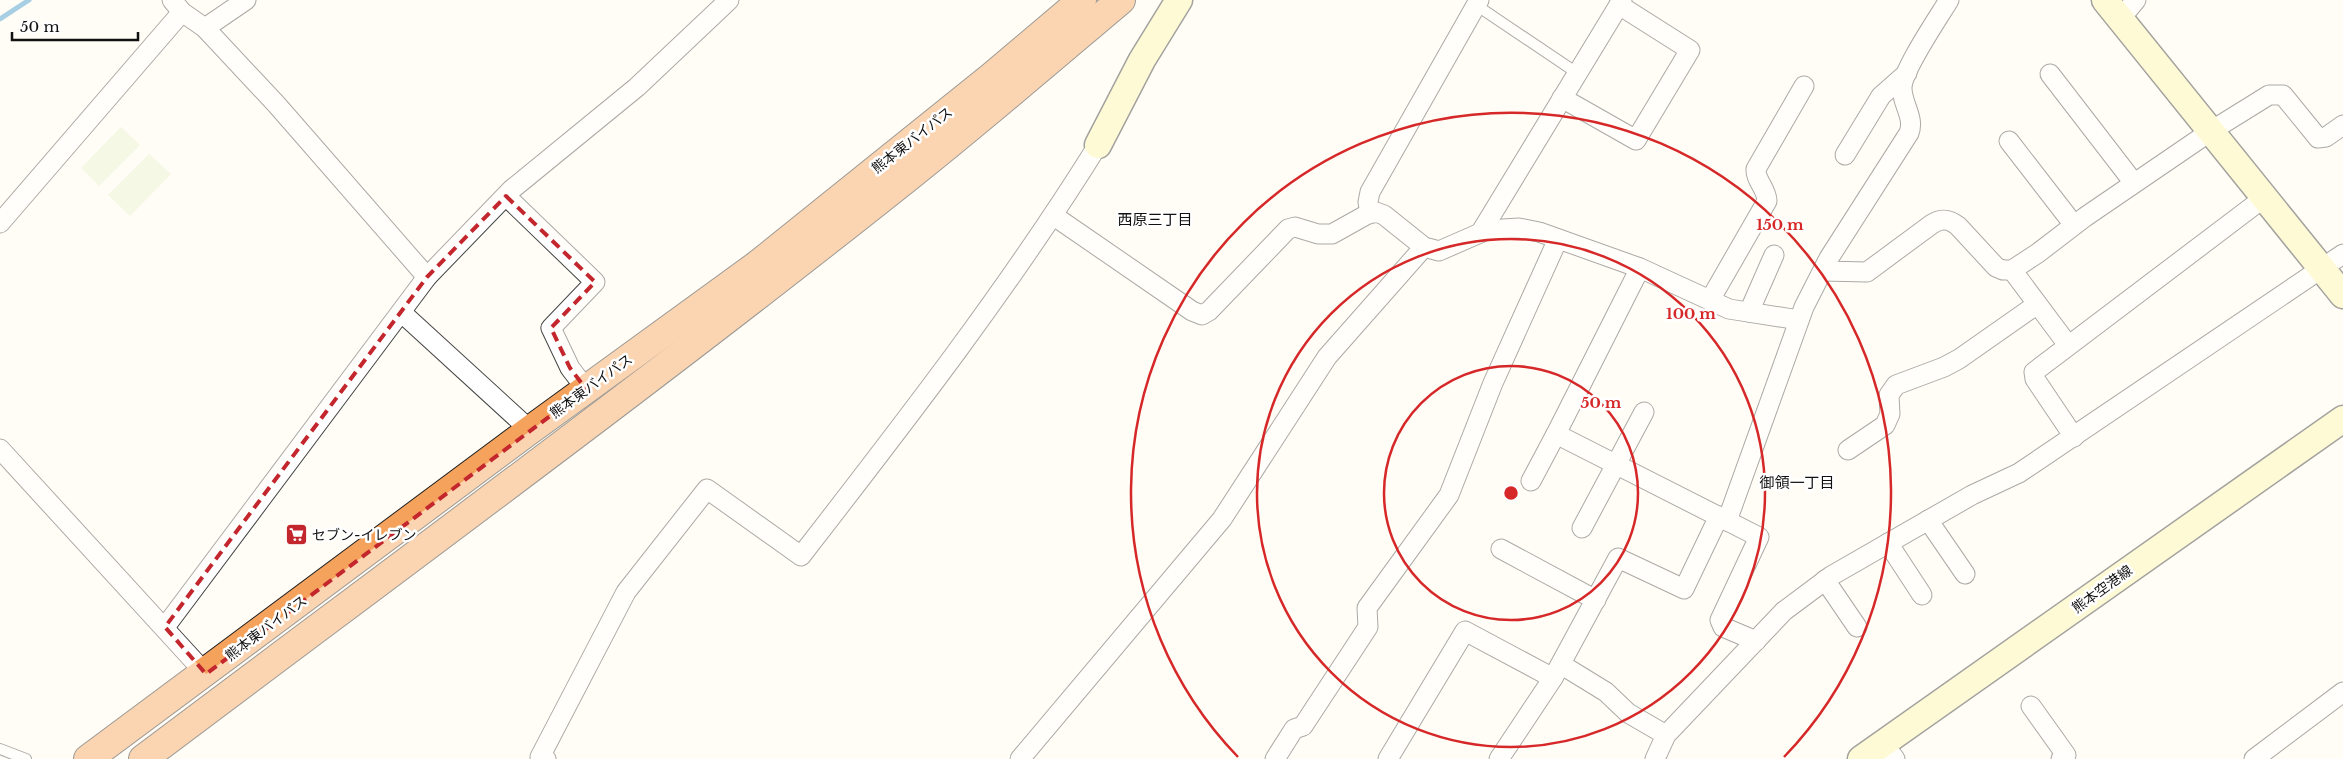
<svg xmlns="http://www.w3.org/2000/svg" width="2343" height="759" font-family="'Libre Baskerville','Noto Sans JP',serif">
  <style>
    .pitch { fill: #e6f2cf }
    .lines { fill: none; stroke-linecap: round; stroke-linejoin: round }
    .stream { stroke: #3f96cf; stroke-width: 5 }
    .lane-casing { stroke: #444; stroke-width: 12 }
    .street-casing { stroke: #444; stroke-width: 21 }
    .secondary-casing { stroke: #333; stroke-width: 29 }
    .highway-casing { stroke: #222; stroke-width: 30 }
    .lane { stroke: #fff; stroke-width: 10 }
    .street { stroke: #fff; stroke-width: 19 }
    .secondary { stroke: #fff6b0; stroke-width: 26 }
    .highway { stroke: #f5a25d; stroke-width: 28 }
    .marked { fill: none; stroke: #c4262e; stroke-width: 4; stroke-dasharray: 10 6; stroke-linejoin: round }
    .ring { fill: none; stroke: #d62828; stroke-width: 2.5 }
    .labels { text-anchor: middle; dominant-baseline: central; stroke-width: 5; stroke-linejoin: round; paint-order: stroke }
    .street-label { font-size: 14px; fill: #111; stroke: #fff }
    .poi-label { font-size: 14px; fill: #111; stroke: #fff; text-anchor: start }
    .neighbourhood-label { font-size: 15px; fill: #111; stroke: #fff }
    .centre { fill: #d62828; stroke: #fff; stroke-width: 2.5 }
    .ring-label { font-size: 15px; text-anchor: middle; font-weight: bold; fill: #d62828; stroke: #fff; stroke-width: 5; stroke-linejoin: round; paint-order: stroke }
  </style>
  <rect width="100%" height="100%" fill="#fffdf5"/>
  <!-- pitch -->
  <g class="pitch">
    <polygon points="121,127 140,145 99,186 81,168"/>
    <polygon points="149,154 171,174 130,216 108,195"/>
  </g>
  <g class="lines">
    <!-- stream -->
    <polyline class="stream" points="0,19 29,0"/>
    <defs>
      <g id="lane">
        <polyline points="1476,5 1577,73"/>
        <polyline points="0,749 26,759"/>
      </g>
      <g id="street">
        <polyline points="172,0 182,12 205,28 277,105 427,277"/>
        <polyline points="2121,18 2136,0"/>
        <polyline points="205,28 246,0"/>
        <polyline points="2050,74 2134,183"/>
        <polyline points="1562,98 1636,140 1690,50 1619,5"/>
        <polyline points="2009,141 2074,225"/>
        <polyline points="1845,155 1881,96 1907,73"/>
        <polyline points="506,196 595,282 551,328 570,368 586,389"/>
        <polyline points="1370,213 1368,202 1370,192 1479,0"/>
        <polyline points="1054,216 1192,311 1202,315 1209,311 1288,229 1295,227 1318,234 1332,234 1366,215 1376,212 1384,215 1424,247 1439,251 1487,230 1519,228 1539,232 1640,268 1729,309 1799,320"/>
        <polyline points="0,223 182,12"/>
        <polyline points="1481,232 1622,0"/>
        <polyline points="1640,268 1556,434 1759,537 1720,620 1723,627 1756,641"/>
        <polyline points="2012,270 2068,345"/>
        <path d="M1823,271L1867,272L1932,224C1942,218 1949,219 1958,226L1996,267L2003,270H2012L2038,253L2085,217L2211,131L2269,95H2283L2318,138L2326,137L2343,125"/>
        <path d="M1710,300L1767,201C1767,189 1755,180 1756,169L1804,86"/>
        <polyline points="401,312 530,430"/>
        <polyline points="1749,312 1774,255"/>
        <polyline points="2074,437 2035,379 2034,372 2265,197"/>
        <polyline points="0,449 206,674"/>
        <polyline points="1848,450 1885,425 1890,414 1889,395 1896,385 1944,367 1959,359 2036,305"/>
        <polyline points="1531,481 1556,434"/>
        <polyline points="1928,520 1965,574"/>
        <path d="M1727,521L1804,307L1829,258L1909,133C1915,118 1902,104 1902,88C1902,71 1938,18 1949,0"/>
        <polyline points="1582,528 1644,412"/>
        <polyline points="1888,543 1922,595"/>
        <polyline points="1501,549 1596,600"/>
        <polyline points="1825,580 1857,627"/>
        <polyline points="165,627 427,277 511,190 637,87 729,0"/>
        <polyline points="1562,665 1606,692 1628,713 1666,735"/>
        <polyline points="2031,706 2066,755 2061,759"/>
        <polyline points="1883,743 1895,759"/>
        <path d="M546,759L540,757L626,592L707,489L801,556C904,423 1009,288 1098,145"/>
        <polyline points="1020,759 1222,519 1327,357 1424,247"/>
        <polyline points="1275,759 1294,729 1303,726 1368,627 1367,608 1449,495 1493,383 1558,239"/>
        <polyline points="1388,759 1465,631 1553,678 1618,558 1684,589 1719,516"/>
        <polyline points="1499,759 1553,678"/>
        <polyline points="1655,759 1666,735 1784,611 1831,576 1972,495 2019,473 2343,254"/>
        <polyline points="2254,759 2343,692"/>
      </g>
      <g id="secondary">
        <polyline points="2105,0 2343,295"/>
        <polyline points="1098,145 1142,60 1179,0"/>
        <polyline points="1861,759 2343,419"/>
      </g>
      <g id="highway">
        <polyline points="88,759 530,430 757,265 991,77 1082,0"/>
        <path d="M143,759C398,567 656,378 906,179C979,121 1050,60 1121,0"/>
      </g>
    </defs>
    <!-- lane casing -->
    <use href="#lane" class="lane-casing"/>
    <!-- street casing -->
    <use href="#street" class="street-casing"/>
    <!-- secondary casing -->
    <use href="#secondary" class="secondary-casing"/>
    <!-- highway casing -->
    <use href="#highway" class="highway-casing"/>
    <!-- lane -->
    <use href="#lane" class="lane"/>
    <!-- street -->
    <use href="#street" class="street"/>
    <!-- secondary -->
    <use href="#secondary" class="secondary"/>
    <!-- highway -->
    <use href="#highway" class="highway"/>
  </g>
  <!-- marked area -->
  <path d="M0 0H2343V759H0ZM506,196L595,282L551,328L570,368L586,389L206,674L165,627L427,277Z" fill="#fffdf5" fill-opacity=".55" fill-rule="evenodd"/>
  <path class="marked" d="M506,196L595,282L551,328L570,368L586,389L206,674L165,627L427,277Z"/>
  <!-- distance rings -->
  <g class="ring">
    <circle cx="1511" cy="493" r="127"/>
    <circle cx="1511" cy="493" r="254"/>
    <path d="M1238 757A380 380 0 1 1 1784 757"/>
  </g>
  <!-- icons -->
  <defs>
    <symbol id="supermarket-square" viewBox="-11 -11 22 22"><rect x="-9" y="-9" width="18" height="18" rx="4" fill="#c4262e" stroke="#fff"/><path d="M-6-5.5h2.5l.6 2H6L4.5 2H-2.5L-4.4-4H-6ZM-1.5 3.2a1.3 1.3 0 1 0 .1 0ZM3 3.2a1.3 1.3 0 1 0 .1 0Z" fill="#fff"/></symbol>
  </defs>
  <g fill-rule="evenodd">
    <use href="#supermarket-square" x="284" y="522" width="25" height="25"/>
  </g>
  <g class="labels">
    <!-- street labels -->
    <g class="street-label">
      <text transform="translate(912 140) rotate(-38)">熊本東バイパス</text>
      <text transform="translate(591 386) rotate(-36)">熊本東バイパス</text>
      <text transform="translate(2102 589) rotate(-36)">熊本空港線</text>
      <text transform="translate(266 628) rotate(-37)">熊本東バイパス</text>
    </g>
    <!-- poi labels -->
    <g class="poi-label">
      <text x="312" y="535">セブン-イレブン</text>
    </g>
    <!-- neighbourhood labels -->
    <g class="neighbourhood-label">
      <text x="1155" y="219">西原三丁目</text>
      <text x="1797" y="482">御領一丁目</text>
    </g>
  </g>
  <circle cx="1511" cy="493" r="8" class="centre"/>
  <g class="ring-label">
    <text x="1780" y="230">150 m</text>
    <text x="1691" y="319">100 m</text>
    <text x="1601" y="408">50 m</text>
  </g>
  <!-- scale -->
  <path d="M12 32v8h126v-8" fill="none" stroke="#111111" stroke-width="2.5"/>
  <text x="20" y="32" font-size="15" fill="#111111" stroke="#ffffff" stroke-width="4" paint-order="stroke">50 m</text>
</svg>
